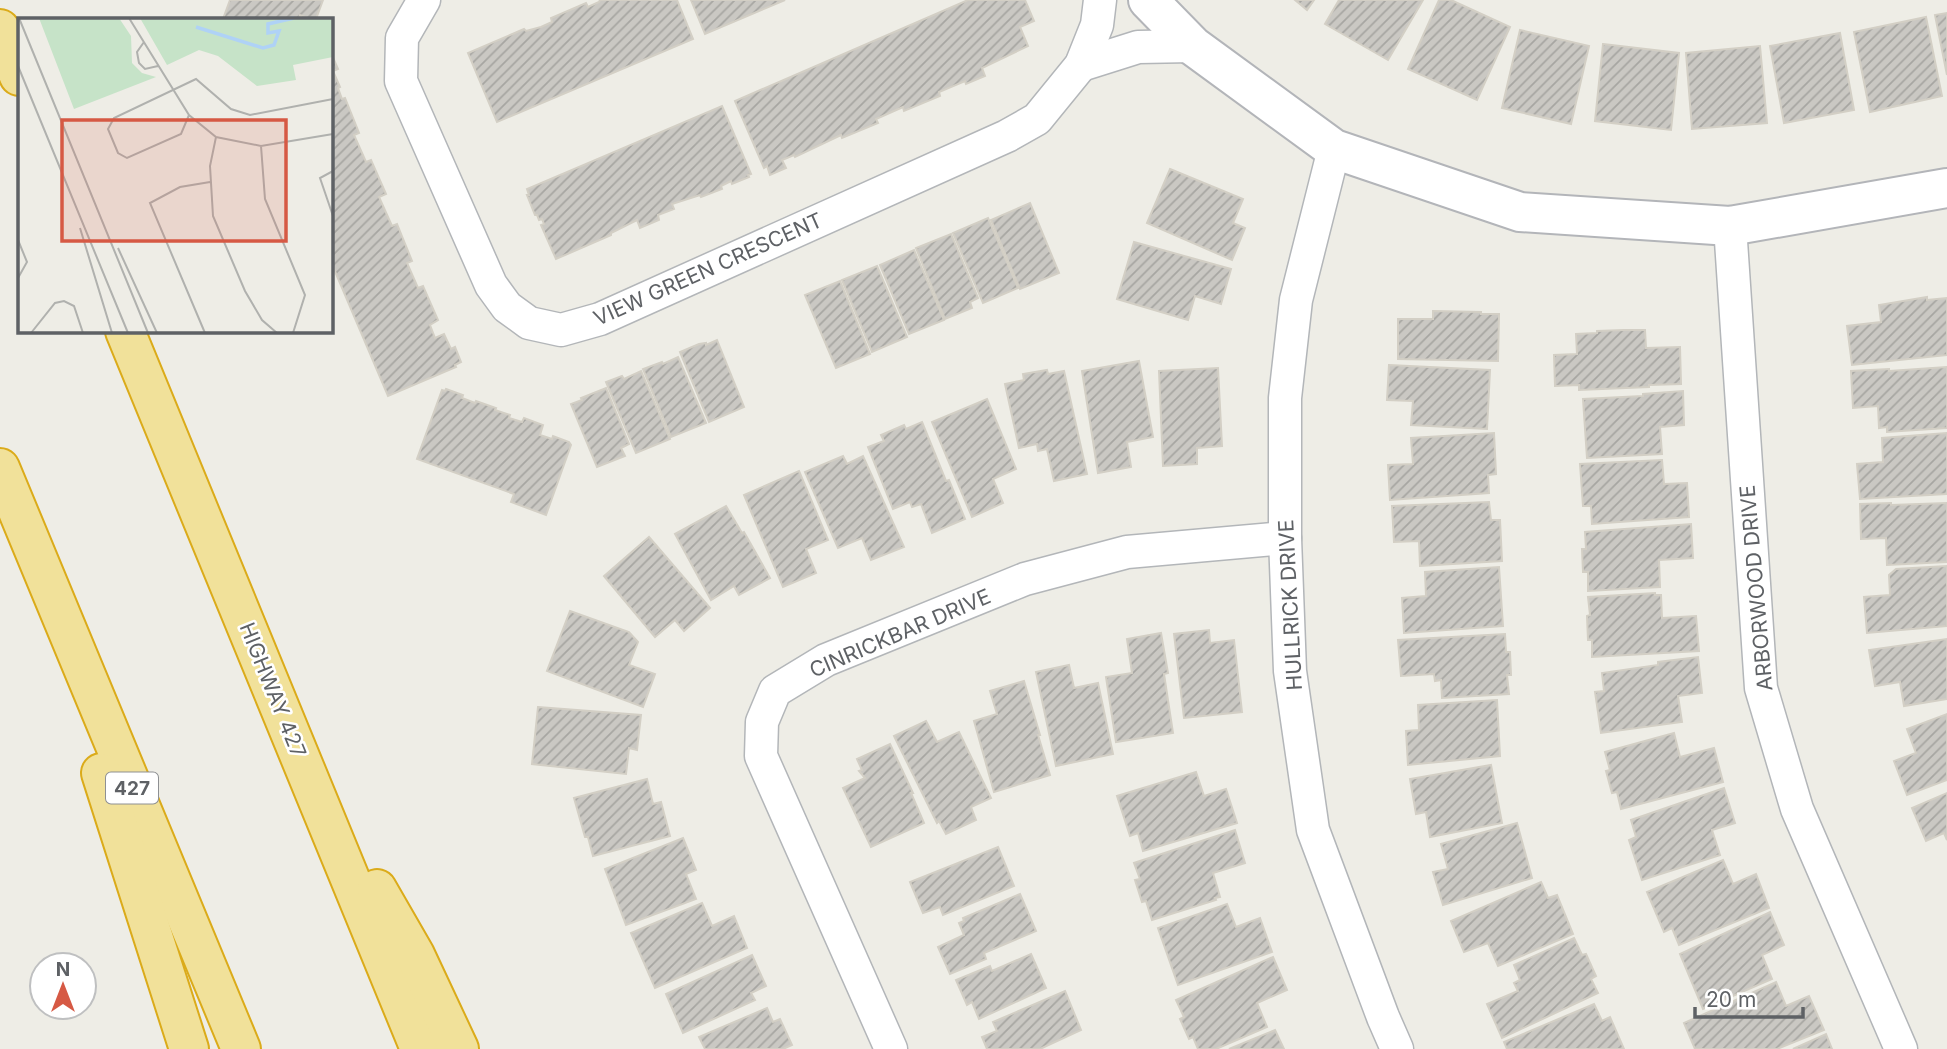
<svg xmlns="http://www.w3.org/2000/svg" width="1947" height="1049" font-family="Inter,sans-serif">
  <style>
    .building { fill: url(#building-hatch); stroke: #d3cfc5; stroke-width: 2 }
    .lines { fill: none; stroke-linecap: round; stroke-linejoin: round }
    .street-casing { stroke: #b3b6b9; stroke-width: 35 }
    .secondary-casing { stroke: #b3b5b9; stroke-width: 42 }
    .highway-casing { stroke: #dbab1a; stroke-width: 42 }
    .street { stroke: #fff; stroke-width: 32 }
    .secondary { stroke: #fff; stroke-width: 38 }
    .highway { stroke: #f1e19a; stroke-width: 38 }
    .labels { text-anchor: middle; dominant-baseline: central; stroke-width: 5; stroke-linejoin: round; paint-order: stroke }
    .shield { fill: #fff; stroke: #8e9093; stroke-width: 2 }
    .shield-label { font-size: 19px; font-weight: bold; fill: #5e6165 }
    .street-label { font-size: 21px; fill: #5e6165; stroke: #fff }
    .inset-river { fill: none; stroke: #afd2f6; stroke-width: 3.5 }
    .inset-road { fill: none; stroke: #b0b1ae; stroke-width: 2 }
    .view { fill: #d65944; fill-opacity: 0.15; stroke: #d65944; stroke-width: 3.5 }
    .inset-edge { fill: none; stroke: #5e6165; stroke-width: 3.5 }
  </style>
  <defs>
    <pattern id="building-hatch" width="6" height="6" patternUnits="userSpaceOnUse" patternTransform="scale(1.75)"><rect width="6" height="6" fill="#cac8c3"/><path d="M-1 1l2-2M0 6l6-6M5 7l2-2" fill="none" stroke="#a7a6a2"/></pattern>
  </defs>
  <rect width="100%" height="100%" fill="#eeede6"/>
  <!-- building -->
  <g class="building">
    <polygon points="230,0 323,0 316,19 311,19 300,15 299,19 223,19"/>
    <polygon points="677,0 693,39 497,122 468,53 524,29 526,31 541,27 552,22 551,18 586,3 588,7 599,2 600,0"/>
    <polygon points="691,0 785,0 705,34"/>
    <polygon points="968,0 1025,0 1034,21 1020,27 1028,46 982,68 985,76 966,84 965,81 939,92 940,96 904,111 903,107 876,119 878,123 842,138 841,135 795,157 794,155 782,160 786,168 770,175 767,166 764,168 735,101"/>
    <polygon points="1295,0 1314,0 1307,10"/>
    <polygon points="1339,0 1423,0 1388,60 1325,24"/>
    <polygon points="1439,0 1451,0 1510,27 1477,100 1408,69"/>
    <polygon points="1947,13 1947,75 1935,15"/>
    <polygon points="1926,17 1942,96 1870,112 1854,32"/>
    <polygon points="1520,30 1589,46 1571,124 1502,108"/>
    <polygon points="1840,33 1854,110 1784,123 1770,46"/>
    <polygon points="1603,44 1679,53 1671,130 1595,121"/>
    <polygon points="1760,46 1767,123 1692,129 1686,53"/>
    <polygon points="331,53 338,69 333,71 340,87 338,88 342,99 345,98 359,133 354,135 366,162 371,160 386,194 379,197 392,226 397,224 412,261 407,263 418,288 423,286 438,320 430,325 435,338 444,334 451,349 455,347 461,362 455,365 456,367 388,396 331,262"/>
    <polygon points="722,106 751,174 748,175 749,177 732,184 731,181 721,186 722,189 701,197 700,195 672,204 674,209 658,215 659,220 640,228 637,220 611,233 611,235 556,259 541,225 544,224 542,219 539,220 537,215 535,215 527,195 529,195 527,189"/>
    <polygon points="1170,169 1243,199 1233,223 1245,228 1232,260 1147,223"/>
    <polygon points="1030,203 1059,273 1020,289 991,220"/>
    <polygon points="988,218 1018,288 983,303 953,233"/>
    <polygon points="951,234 978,298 970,302 972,308 945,319 916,248"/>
    <polygon points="1134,242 1231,269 1221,304 1195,296 1188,320 1117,299"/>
    <polygon points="914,250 944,320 909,334 880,265"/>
    <polygon points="877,266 907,337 872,352 842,280"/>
    <polygon points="840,281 870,354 836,368 805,295"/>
    <polygon points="1927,297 1927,300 1947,298 1947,355 1852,365 1847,326 1881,322 1879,305"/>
    <polygon points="1433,311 1481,312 1481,314 1499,314 1498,361 1398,359 1398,319 1433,319"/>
    <polygon points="1624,330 1645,330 1646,348 1680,347 1681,384 1649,385 1649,387 1579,390 1579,385 1555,386 1554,355 1577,354 1576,334 1597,333 1597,331"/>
    <polygon points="717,340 744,407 709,422 680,352 699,344 706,343 706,345"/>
    <polygon points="678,357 706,423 671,437 643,369 662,362 663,364"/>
    <polygon points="1139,361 1153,437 1127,442 1131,467 1098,473 1082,371"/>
    <polygon points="1389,365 1490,370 1487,429 1411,425 1413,401 1387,400"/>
    <polygon points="1947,367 1947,428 1887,432 1887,427 1879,428 1878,406 1853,408 1851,371 1889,369 1889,371"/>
    <polygon points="1218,368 1222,446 1197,448 1197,464 1163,466 1159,371"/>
    <polygon points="1047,370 1048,374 1064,371 1087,474 1054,481 1047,449 1038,451 1037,444 1019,448 1005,384 1024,380 1023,374"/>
    <polygon points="641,371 670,439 636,453 606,382 622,376 624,379"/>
    <polygon points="606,388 629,444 621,448 625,456 597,467 571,404 582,400 581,398"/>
    <polygon points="446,389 463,395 462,398 475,403 476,401 496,408 495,410 510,415 509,418 522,422 524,418 543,425 540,435 552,439 553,436 569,442 571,445 546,515 511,502 514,494 417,459 442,390 445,391"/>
    <polygon points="1683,391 1684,425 1660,427 1662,454 1587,458 1583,399 1643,396 1643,394"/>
    <polygon points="987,399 1016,469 993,479 1003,503 972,517 932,422"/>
    <polygon points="922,422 946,481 949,480 965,519 932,533 921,504 912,507 910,502 893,509 868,447 884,441 881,435 904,425 906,429"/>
    <polygon points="1494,433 1496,474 1488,475 1489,493 1390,500 1388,465 1413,464 1411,438"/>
    <polygon points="1947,433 1947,494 1860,499 1857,464 1883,462 1882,438"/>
    <polygon points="843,456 847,464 863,456 904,547 871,560 862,538 838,548 805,472"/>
    <polygon points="1662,460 1664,484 1687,483 1689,517 1592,524 1591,506 1583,506 1580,464"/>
    <polygon points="799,471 828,540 806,549 816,573 783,587 744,495"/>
    <polygon points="1489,502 1491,520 1500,520 1502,561 1420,566 1419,541 1394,542 1392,506"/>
    <polygon points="1891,503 1891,505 1947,503 1947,562 1887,565 1886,538 1861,539 1860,504"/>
    <polygon points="726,506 742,533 744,532 770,578 739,595 734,586 711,600 675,534"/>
    <polygon points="1691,524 1693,558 1659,560 1660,587 1588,591 1588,572 1583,572 1582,549 1586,549 1585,532"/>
    <polygon points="649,537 710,608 684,631 675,620 655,637 604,576"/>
    <polygon points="1947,566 1947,626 1867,633 1864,597 1890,595 1889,575 1896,569"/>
    <polygon points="1499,567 1503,626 1404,633 1402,598 1426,596 1425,572"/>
    <polygon points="1655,593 1655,595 1661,595 1662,618 1696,616 1699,651 1592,657 1592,640 1588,640 1587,616 1590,615 1588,597"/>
    <polygon points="570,611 629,632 638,642 629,665 655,674 643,707 547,671"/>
    <polygon points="1209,630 1210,643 1234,640 1242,712 1184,718 1174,634"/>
    <polygon points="1161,633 1168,673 1164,674 1173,733 1116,742 1106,677 1132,673 1127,639"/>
    <polygon points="1505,634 1506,652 1510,652 1511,675 1507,675 1509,694 1442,698 1441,680 1435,681 1434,674 1401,676 1398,640"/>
    <polygon points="1947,639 1947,699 1904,706 1900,682 1875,686 1869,650"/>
    <polygon points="1698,657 1702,693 1678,696 1682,722 1601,733 1595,692 1604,691 1602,673 1658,665 1658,662"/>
    <polygon points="1069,665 1074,688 1098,683 1113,754 1056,766 1036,672"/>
    <polygon points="1024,681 1040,735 1038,735 1050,775 994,792 974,721 997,714 990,691"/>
    <polygon points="1497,700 1500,756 1408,765 1406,731 1419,730 1418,705"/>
    <polygon points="538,707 641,715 637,750 629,748 626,774 532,764"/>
    <polygon points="1947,714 1947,780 1907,795 1894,761 1916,753 1907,729"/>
    <polygon points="926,721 937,742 959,732 991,798 971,807 976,820 946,834 939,821 937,823 894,736"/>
    <polygon points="1674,733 1680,757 1714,748 1723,782 1621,809 1617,792 1612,793 1606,771 1610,770 1605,752"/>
    <polygon points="890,744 913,793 911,793 924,823 871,847 843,788 865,778 859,771 862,770 857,759"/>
    <polygon points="1491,765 1502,823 1430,837 1426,812 1416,814 1410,779"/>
    <polygon points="1196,772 1204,796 1226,789 1237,823 1143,851 1138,833 1130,836 1117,796"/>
    <polygon points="647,779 653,804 661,802 670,836 593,856 588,837 585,837 574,798"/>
    <polygon points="1724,788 1735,823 1712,830 1720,855 1642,880 1629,840 1636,837 1631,820"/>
    <polygon points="1947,793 1947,840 1944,833 1926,841 1912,808"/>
    <polygon points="1517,823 1532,878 1443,905 1433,872 1448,869 1441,844"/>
    <polygon points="1235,830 1245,863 1213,873 1220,897 1215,898 1216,900 1152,920 1146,901 1142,902 1135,880 1140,879 1134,863"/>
    <polygon points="683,838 696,870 686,874 696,899 626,925 605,869"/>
    <polygon points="998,847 1014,886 943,915 940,907 923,913 910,882"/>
    <polygon points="1723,860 1733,884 1756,874 1769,908 1679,945 1672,928 1664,932 1647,892"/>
    <polygon points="1541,882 1548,898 1557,895 1573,934 1498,966 1488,943 1464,952 1451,921"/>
    <polygon points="1020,894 1036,931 984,953 986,959 950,974 938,947 964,935 959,923 964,921 963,918"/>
    <polygon points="702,903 712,926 734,916 747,948 655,988 631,933"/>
    <polygon points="1227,904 1236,927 1260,918 1272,952 1178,985 1158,928"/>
    <polygon points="1770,912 1784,945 1762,955 1772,979 1703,1009 1680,954"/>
    <polygon points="1574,938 1582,955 1586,954 1596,976 1591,979 1598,993 1502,1038 1487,1004 1518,991 1514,983 1520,980 1514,965"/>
    <polygon points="1031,954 1046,988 979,1019 972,1002 967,1005 956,980 990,966 992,971"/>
    <polygon points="752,955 766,986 751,993 755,1000 683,1033 666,994"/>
    <polygon points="1273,957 1287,990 1257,1003 1267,1027 1216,1049 1198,1049 1193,1037 1189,1039 1180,1019 1184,1017 1176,1000"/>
    <polygon points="1776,982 1786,1006 1809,996 1824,1030 1777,1049 1695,1049 1684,1023"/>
    <polygon points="1065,991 1081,1030 1040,1049 987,1049 982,1037 997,1031 993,1022"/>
    <polygon points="1594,1004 1602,1021 1610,1017 1624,1049 1507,1049 1504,1042"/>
    <polygon points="767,1008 773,1022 780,1019 792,1045 783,1049 705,1049 699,1037"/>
    <polygon points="1275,1030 1284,1049 1229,1049"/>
    <polygon points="1826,1034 1832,1049 1793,1049"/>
  </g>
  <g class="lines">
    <defs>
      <g id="street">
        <polyline points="424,0 402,38 401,81 491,285 507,307 529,323 561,330 600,319 1007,136 1037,119 1081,65 1097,25 1100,0"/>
        <polyline points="1081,65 1138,47 1193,46"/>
        <polyline points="1334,149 1296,300 1285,398 1285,538 1290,671 1313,830 1383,1017 1397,1049"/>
        <polyline points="1730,226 1761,688 1797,809 1901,1049"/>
        <polyline points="891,1049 761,756 762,722 775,691 826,660 1025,579 1127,552 1285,538"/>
      </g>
      <polyline id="secondary" points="1148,0 1193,46 1334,149 1520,212 1730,226 1947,188"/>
      <g id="highway">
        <polyline points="0,29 19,76"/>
        <polyline points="125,331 420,1049"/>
        <polyline points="0,468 241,1049"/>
        <polyline points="101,773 189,1049"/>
        <polyline points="377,889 415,955 459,1049"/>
      </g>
    </defs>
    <!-- street casing -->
    <use href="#street" class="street-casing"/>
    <!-- secondary casing -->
    <use href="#secondary" class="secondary-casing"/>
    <!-- highway casing -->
    <use href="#highway" class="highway-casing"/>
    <!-- street -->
    <use href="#street" class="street"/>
    <!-- secondary -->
    <use href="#secondary" class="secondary"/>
    <!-- highway -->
    <use href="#highway" class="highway"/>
  </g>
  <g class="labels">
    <!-- shield labels -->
    <rect class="shield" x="106" y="772.5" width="52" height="31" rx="5"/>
    <g class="shield-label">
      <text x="132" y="788">427</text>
    </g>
    <!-- street labels -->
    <g class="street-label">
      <text transform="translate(708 269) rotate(-24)">VIEW GREEN CRESCENT</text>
      <text transform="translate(1756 588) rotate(-95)">ARBORWOOD DRIVE</text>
      <text transform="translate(1290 605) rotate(-93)">HULLRICK DRIVE</text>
      <text transform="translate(900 633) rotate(-23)">CINRICKBAR DRIVE</text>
      <text transform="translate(273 690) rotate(68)">HIGHWAY 427</text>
    </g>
  </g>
  <!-- overview -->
  <g transform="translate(18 18)">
    <rect width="315" height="315" fill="#eeede6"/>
    <path d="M21,0H101L113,18L114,45L124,55L138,59L56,91ZM122,0H315V39L275,47L278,62L239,68L200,38L181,32L149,47Z" fill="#c6e3c8"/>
    <path class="inset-river" d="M178,9L245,30L256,27L261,13L250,15V6L276,0"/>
    <path class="inset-road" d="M1,0L130,315M111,0L171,97L198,119L243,128L315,116M126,24L119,34L121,45L127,51L140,48M0,48L110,315M171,97L163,116L109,140L100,135L90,111L96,100L178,61L213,91L232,97L315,81M198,119L192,148L195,198L227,273L244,302L259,315M243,128L247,181L287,277L275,315M315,153L302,160L315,198M62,210L94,315M0,222L9,244L0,260M100,230L139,315M13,315L37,285L46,283L56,288L65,315M187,315L132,185L162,169L192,164"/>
    <path class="view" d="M44,102H268V223H44Z"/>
    <rect width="315" height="315" class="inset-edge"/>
  </g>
  <!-- north arrow -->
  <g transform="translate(63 986)"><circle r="33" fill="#ffffff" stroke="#bfc0c1" stroke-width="2"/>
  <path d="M0-5L12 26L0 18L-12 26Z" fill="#d65944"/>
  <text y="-10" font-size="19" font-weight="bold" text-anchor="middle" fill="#5e6165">N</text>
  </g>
  <!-- scale -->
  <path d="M1695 1007v10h108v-10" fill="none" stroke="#5e6165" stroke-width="3.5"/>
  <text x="1706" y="1007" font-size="21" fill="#5e6165" stroke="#ffffff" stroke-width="5" paint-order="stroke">20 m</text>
</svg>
